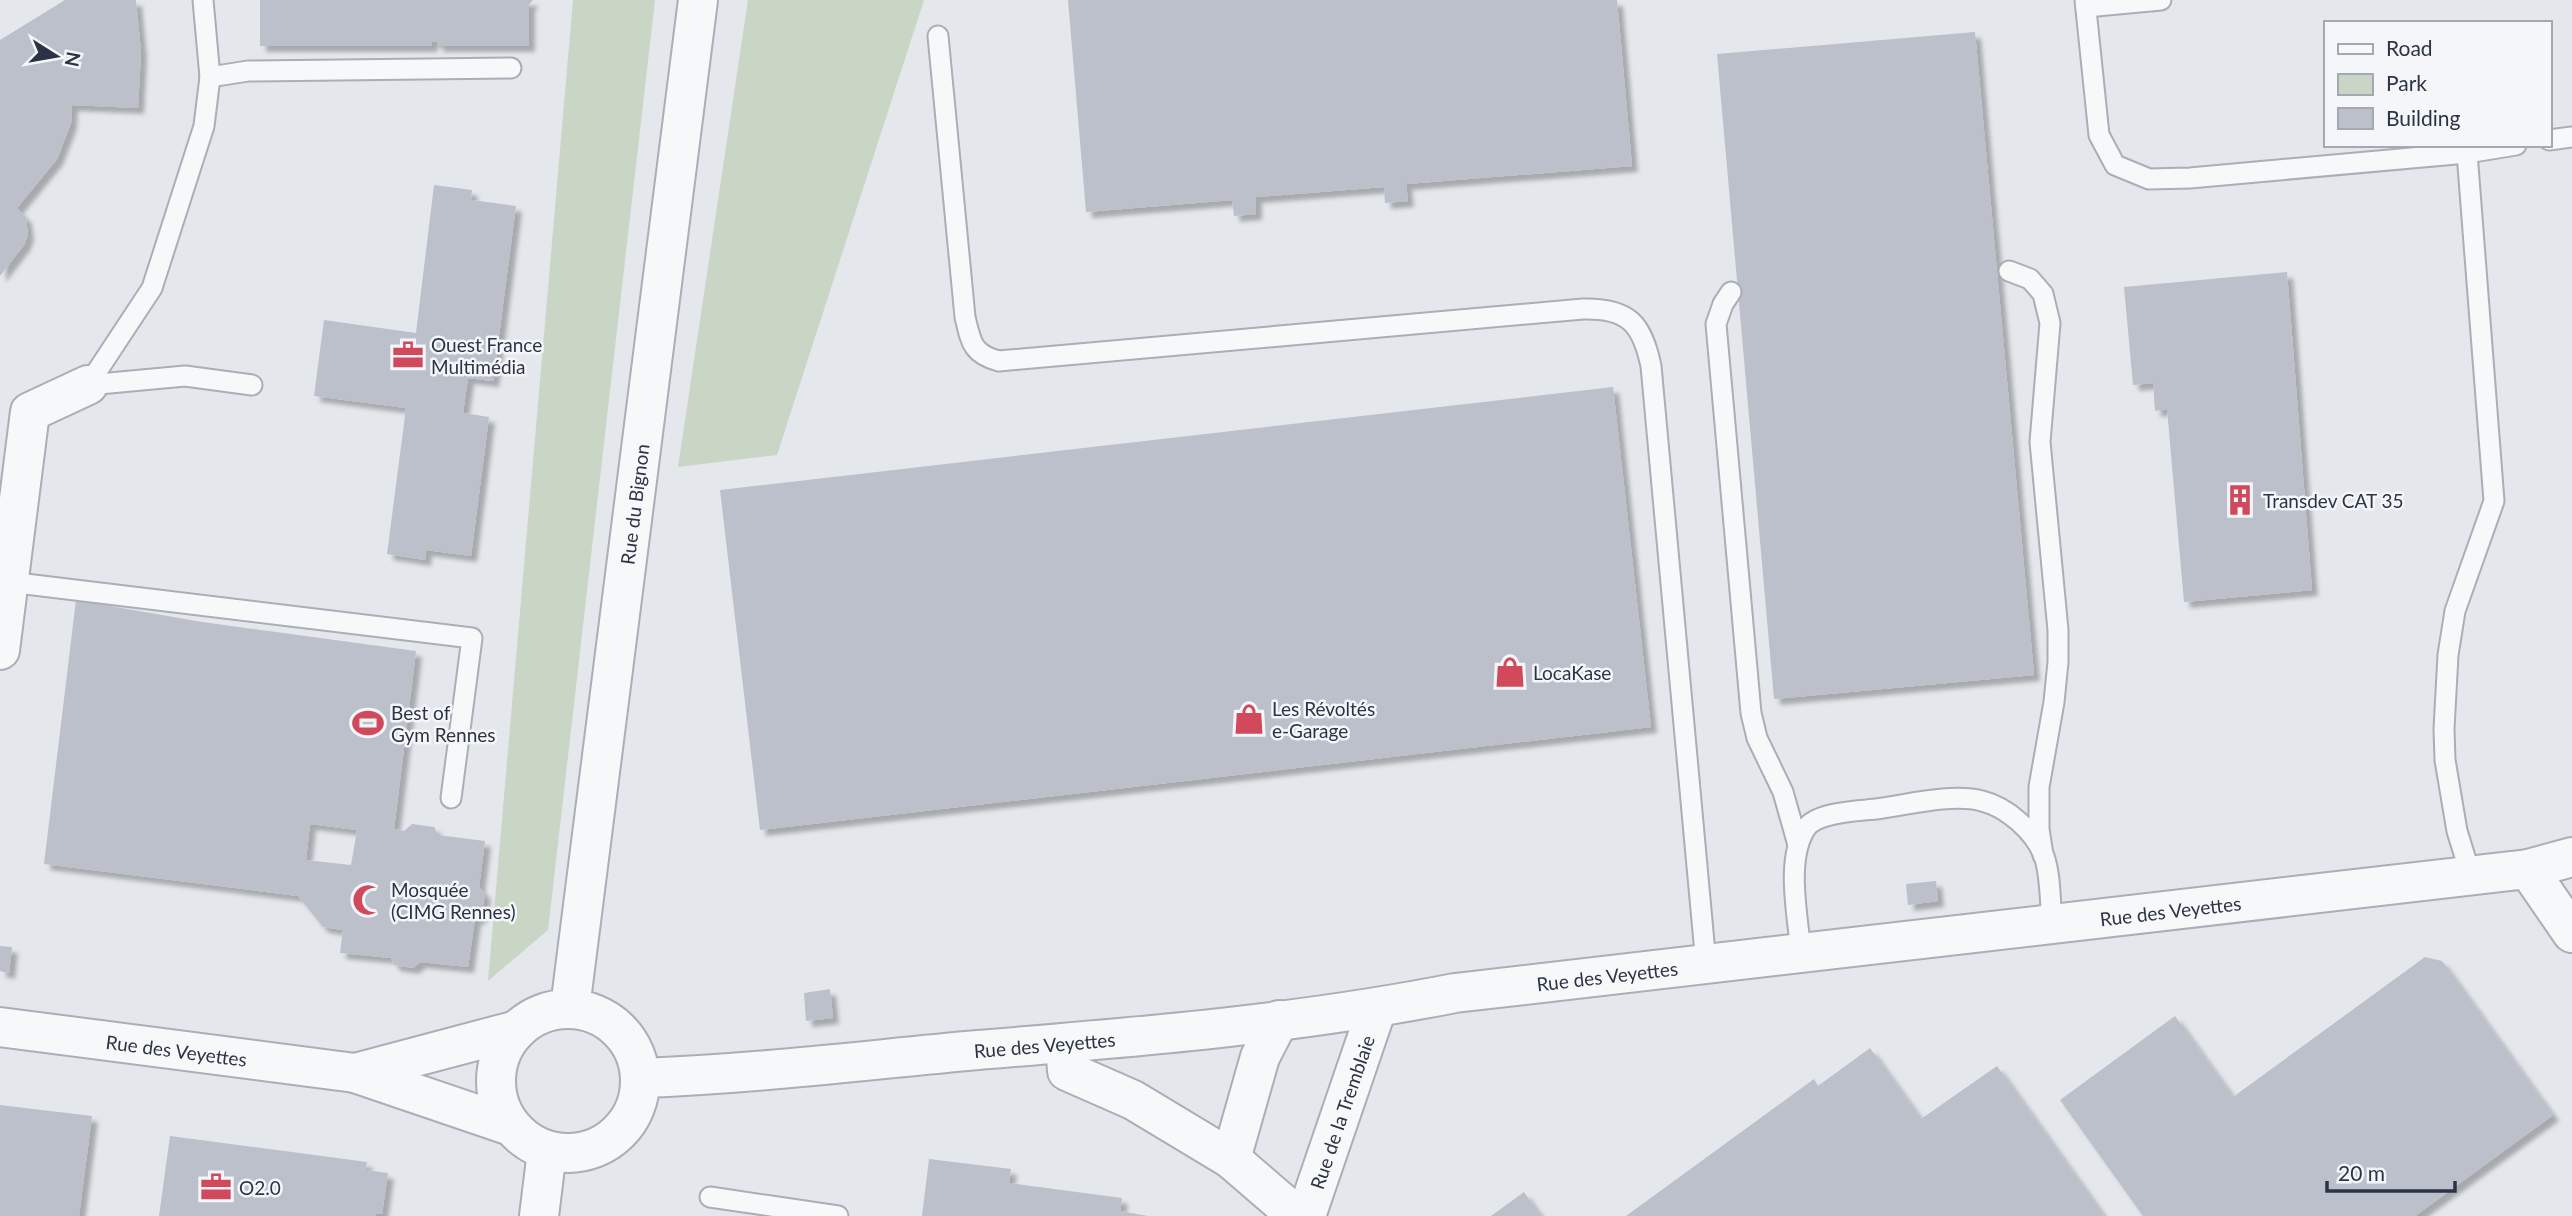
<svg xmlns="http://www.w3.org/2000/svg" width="2572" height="1216" font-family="Lato,sans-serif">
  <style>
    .green { fill: #c9d6c5 }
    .building { fill: #bbc0ca; fill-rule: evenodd; filter: url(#shadow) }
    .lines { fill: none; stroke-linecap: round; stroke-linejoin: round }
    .service-casing { stroke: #a9aeb7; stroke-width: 23 }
    .minor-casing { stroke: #a9aeb7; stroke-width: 42 }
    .tertiary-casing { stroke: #a9aeb7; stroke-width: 42 }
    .service { stroke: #f7f8fa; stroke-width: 19 }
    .minor { stroke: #f7f8fa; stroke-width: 38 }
    .tertiary { stroke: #f7f8fa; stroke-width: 38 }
    .labels { text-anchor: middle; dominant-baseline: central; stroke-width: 5; stroke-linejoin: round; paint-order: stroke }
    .poi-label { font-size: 19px; fill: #2b3445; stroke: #f4f6f9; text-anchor: start }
    .street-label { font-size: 19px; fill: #2b3445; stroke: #f4f6f9 }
  </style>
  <defs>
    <filter id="shadow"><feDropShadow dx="6" dy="6" stdDeviation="2" flood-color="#0004"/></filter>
  </defs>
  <rect width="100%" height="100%" fill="#e4e7ec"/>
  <!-- green -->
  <g class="green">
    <polygon points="573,0 655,0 548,930 488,981"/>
    <polygon points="748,0 924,0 777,455 678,467"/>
  </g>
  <!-- building -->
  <g class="building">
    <polygon points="65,0 136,0 141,52 138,108 72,105 71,123 57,159 17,208 26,218 28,235 24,245 0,276 0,40"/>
    <polygon points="260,0 533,0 529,5 529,46 437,46 438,42 431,41 432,46 260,46"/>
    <polygon points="1068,0 1617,0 1632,166 1406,184 1408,201 1385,203 1384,187 1256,197 1256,214 1234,216 1232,200 1086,212"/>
    <polygon points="1975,32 2034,675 1774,699 1717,54"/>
    <polygon points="434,185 472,190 471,200 516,206 493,381 468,378 463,413 489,417 471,556 426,550 425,560 387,554 406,408 314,396 324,320 416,333"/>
    <polygon points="2287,272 2312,590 2184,602 2167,409 2155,411 2153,383 2133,385 2124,287"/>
    <polygon points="1613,387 1651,727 760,830 720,490"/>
    <path d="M76,600L202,622L416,651L394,829L404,831L412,824L434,827L438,835L485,841L479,887L485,894L481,916L475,919L468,967L420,962L413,968L394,965L391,958L340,953L343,930L323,927L298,896L44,864ZM310,824L357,830L351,865L306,860Z"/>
    <polygon points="1936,881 1938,901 1908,905 1906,884"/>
    <polygon points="0,946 12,947 9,973 0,971"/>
    <polygon points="2425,957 2442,961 2553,1115 2415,1216 2143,1216 2060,1100 2175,1016 2233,1097"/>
    <polygon points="830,989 833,1018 806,1021 804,993"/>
    <polygon points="1870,1048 1921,1119 1997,1066 2104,1216 1626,1216 1814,1079 1818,1086"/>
    <polygon points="0,1105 92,1116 79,1216 0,1216"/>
    <polygon points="170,1136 367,1162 365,1170 388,1173 382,1214 376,1213 375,1216 159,1216"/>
    <polygon points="929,1159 1011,1169 1009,1183 1122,1198 1120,1211 1148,1216 922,1216"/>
    <polygon points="1524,1192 1541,1216 1491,1216"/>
  </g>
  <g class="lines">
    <defs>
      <g id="service">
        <polyline points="2085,0 2099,135 2115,165 2149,179 2190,178 2467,153 2516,145"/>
        <polyline points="2086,7 2161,0"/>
        <path d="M938,36L965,317C971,342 972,354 999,361L1583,309C1628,308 1642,323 1651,366L1706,964"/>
        <polyline points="210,77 248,71 511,68"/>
        <polyline points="2549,140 2572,137"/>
        <polyline points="2467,153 2494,501 2455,611 2448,655 2444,729 2445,760 2457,831 2471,876"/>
        <polyline points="2009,271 2030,279 2043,294 2050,323 2040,442 2058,630 2058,662 2054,702 2039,787 2039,829 2043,855"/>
        <polyline points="1731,292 1723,304 1716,324 1751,713 1757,738 1783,792 1798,845"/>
        <polyline points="88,385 152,288 204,126 210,77 203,0"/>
        <polyline points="88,385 185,376 252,385"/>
        <polyline points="9,582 472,638 451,798"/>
        <path d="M1801,953C1798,917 1785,859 1806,828C1817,812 1858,811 1876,809C1906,805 1953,793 1982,801C2007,807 2035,832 2044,856C2051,876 2050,903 2052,924"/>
        <polyline points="710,1197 838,1216"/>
      </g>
      <g id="minor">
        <polyline points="0,650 30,412 88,385"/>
        <polyline points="2528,869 2572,933"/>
        <path id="s1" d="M0,1027L355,1073L511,1126"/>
        <polyline points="1065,1043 1067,1071 1133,1100 1231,1159 1297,1216"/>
        <polyline points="355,1073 517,1030"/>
        <polyline points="1231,1159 1260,1057 1279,1020"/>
        <path id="s2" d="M1306,1216L1377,1008"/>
      </g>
      <g id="tertiary">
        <path id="s3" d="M570,1008L698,0"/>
        <circle cx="568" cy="1081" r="72"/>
        <path id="s4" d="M640,1078C753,1074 866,1060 978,1050C1137,1037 1298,1024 1455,993L2528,869L2572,857"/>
        <polyline points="539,1216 547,1151"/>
      </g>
    </defs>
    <!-- service casing -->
    <use href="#service" class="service-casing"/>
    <!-- minor casing -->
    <use href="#minor" class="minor-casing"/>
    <!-- tertiary casing -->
    <use href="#tertiary" class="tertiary-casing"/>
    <!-- service -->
    <use href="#service" class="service"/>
    <!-- minor -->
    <use href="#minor" class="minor"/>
    <!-- tertiary -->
    <use href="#tertiary" class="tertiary"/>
  </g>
  <!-- icons -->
  <defs>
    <symbol id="office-bare" viewBox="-9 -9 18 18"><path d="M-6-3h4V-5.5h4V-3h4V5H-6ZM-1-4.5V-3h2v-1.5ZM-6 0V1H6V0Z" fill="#d1495b" stroke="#f4f6f9" stroke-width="2.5" paint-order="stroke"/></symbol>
    <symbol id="building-bare" viewBox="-9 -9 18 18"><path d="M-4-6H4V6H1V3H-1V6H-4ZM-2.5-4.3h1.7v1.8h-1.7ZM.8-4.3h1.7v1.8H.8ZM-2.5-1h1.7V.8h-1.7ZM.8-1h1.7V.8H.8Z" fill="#d1495b" stroke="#f4f6f9" stroke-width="2.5" paint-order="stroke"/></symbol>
    <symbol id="shop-bare" viewBox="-9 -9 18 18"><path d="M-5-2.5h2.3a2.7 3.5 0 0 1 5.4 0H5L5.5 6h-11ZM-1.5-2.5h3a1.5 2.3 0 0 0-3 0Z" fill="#d1495b" stroke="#f4f6f9" stroke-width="2.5" paint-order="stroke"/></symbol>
    <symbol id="stadium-bare" viewBox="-9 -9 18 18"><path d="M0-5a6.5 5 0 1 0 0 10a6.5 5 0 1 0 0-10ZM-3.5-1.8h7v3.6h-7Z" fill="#d1495b" stroke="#f4f6f9" stroke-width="2.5" paint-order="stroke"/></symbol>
    <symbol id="mosque-bare" viewBox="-9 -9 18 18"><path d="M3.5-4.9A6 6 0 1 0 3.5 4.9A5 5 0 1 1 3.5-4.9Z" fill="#d1495b" stroke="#f4f6f9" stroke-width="2.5" paint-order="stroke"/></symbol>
  </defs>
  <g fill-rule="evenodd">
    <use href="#office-bare" x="386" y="333" width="44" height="44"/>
    <use href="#building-bare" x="2218" y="478" width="44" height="44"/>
    <use href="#shop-bare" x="1488" y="650" width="44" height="44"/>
    <use href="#shop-bare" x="1227" y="697" width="44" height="44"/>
    <use href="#stadium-bare" x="346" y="701" width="44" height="44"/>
    <use href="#mosque-bare" x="346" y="878" width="44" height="44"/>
    <use href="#office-bare" x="194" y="1165" width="44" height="44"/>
  </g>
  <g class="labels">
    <!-- poi labels -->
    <g class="poi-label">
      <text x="431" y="344">Ouest France<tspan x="431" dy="22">Multimédia</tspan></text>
      <text x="2263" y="500">Transdev CAT 35</text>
      <text x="1533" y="672">LocaKase</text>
      <text x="1272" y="708">Les Révoltés<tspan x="1272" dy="22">e-Garage</tspan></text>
      <text x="391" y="712">Best of<tspan x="391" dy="22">Gym Rennes</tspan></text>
      <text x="391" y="889">Mosquée<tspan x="391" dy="22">(CIMG Rennes)</tspan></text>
      <text x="239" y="1187">O2.0</text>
    </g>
    <!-- street labels -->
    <g class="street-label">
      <text stroke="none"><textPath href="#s3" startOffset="508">Rue du Bignon</textPath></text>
      <text stroke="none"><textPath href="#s4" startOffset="1540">Rue des Veyettes</textPath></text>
      <text stroke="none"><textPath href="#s4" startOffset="973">Rue des Veyettes</textPath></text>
      <text stroke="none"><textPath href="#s4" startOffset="406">Rue des Veyettes</textPath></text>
      <text stroke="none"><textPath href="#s1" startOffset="178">Rue des Veyettes</textPath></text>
      <text stroke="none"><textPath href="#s2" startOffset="110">Rue de la Tremblaie</textPath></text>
    </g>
  </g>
  <!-- legend -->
  <rect x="2324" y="21" width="228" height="126" fill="#f4f6f9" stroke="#a4a8b1" stroke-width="2"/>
  <rect x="2338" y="44" width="35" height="10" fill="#f7f8fa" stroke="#a4a8b1" stroke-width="2"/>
  <text x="2386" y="56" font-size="21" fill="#2b3445">Road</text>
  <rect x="2338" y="74" width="35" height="21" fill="#c9d6c5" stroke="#a4a8b1" stroke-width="2"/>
  <text x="2386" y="91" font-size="21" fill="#2b3445">Park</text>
  <rect x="2338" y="108" width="35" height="21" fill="#bbc0ca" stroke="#a4a8b1" stroke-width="2"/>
  <text x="2386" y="126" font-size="21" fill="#2b3445">Building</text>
  <!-- north arrow -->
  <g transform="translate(56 56) rotate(101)" stroke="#f4f6f9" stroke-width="5" paint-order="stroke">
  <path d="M0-5L12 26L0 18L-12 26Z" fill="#2b3445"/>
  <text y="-10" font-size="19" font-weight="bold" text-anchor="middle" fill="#2b3445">N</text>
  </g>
  <!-- scale -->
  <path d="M2327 1181v10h128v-10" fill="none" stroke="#2b3445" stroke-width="3.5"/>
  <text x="2338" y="1181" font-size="21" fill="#2b3445" stroke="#f4f6f9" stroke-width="5" paint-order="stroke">20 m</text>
</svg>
